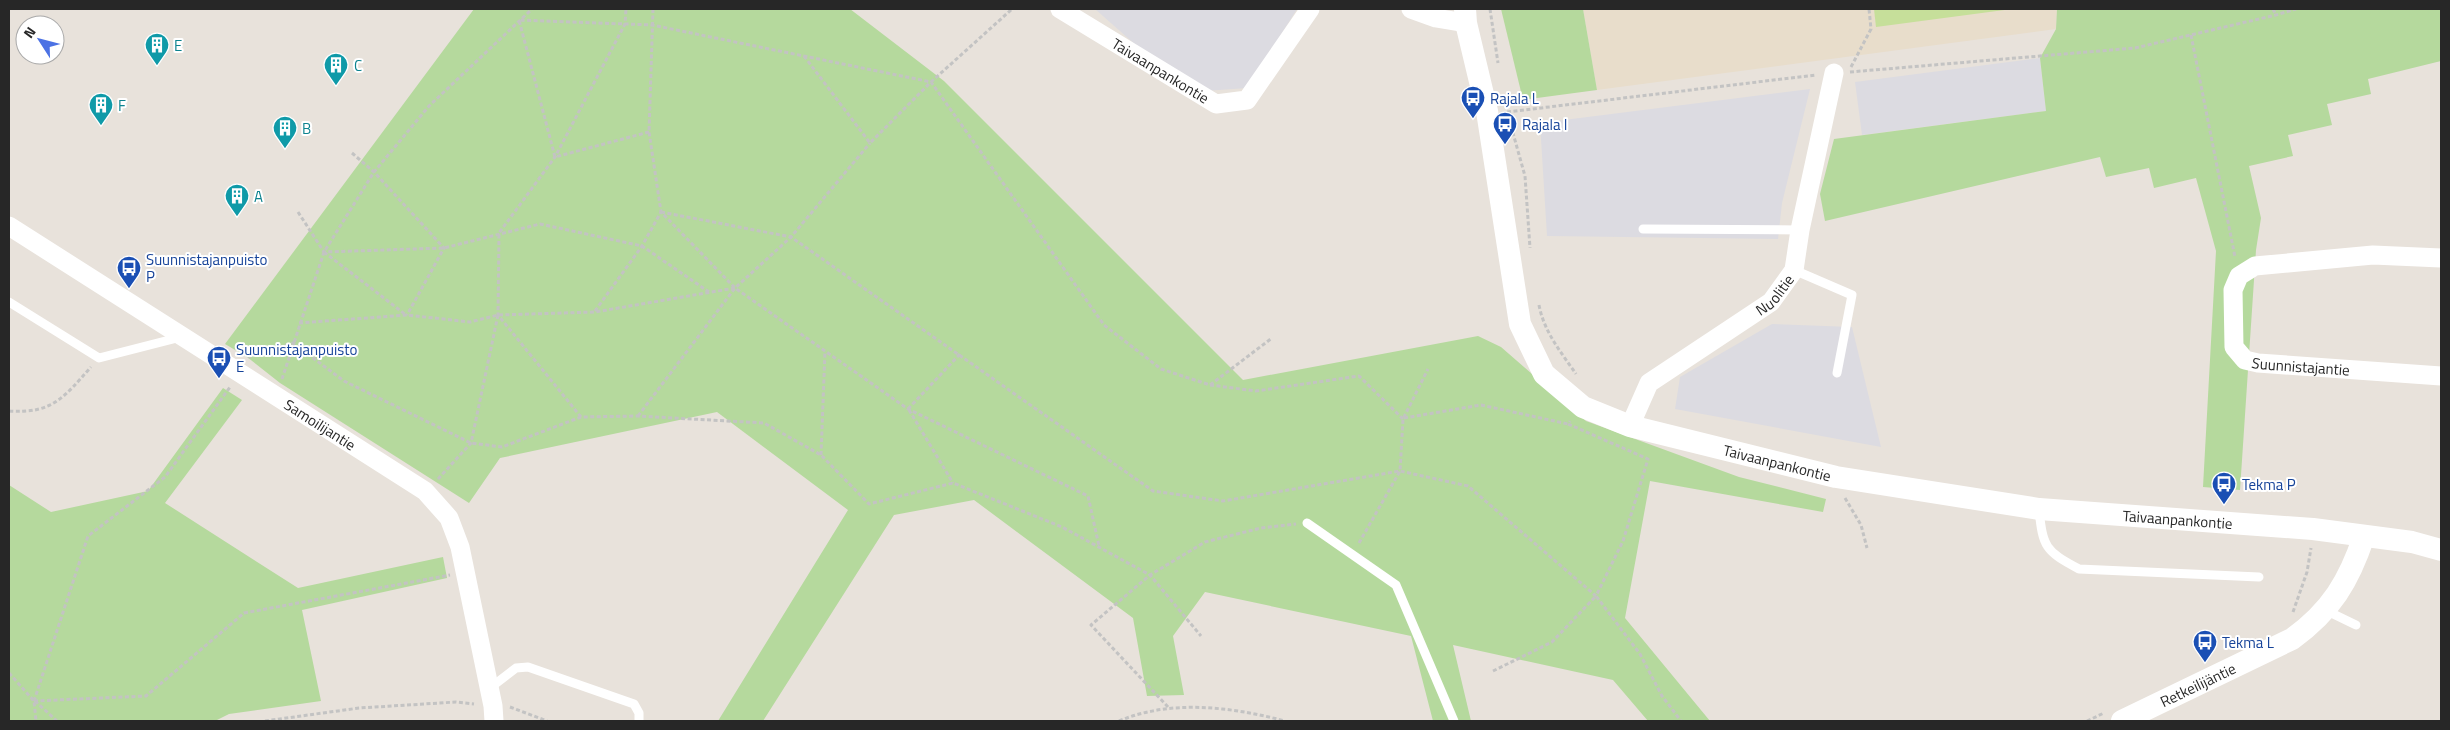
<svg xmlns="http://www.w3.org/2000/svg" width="2450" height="730" font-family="'Titillium Web',sans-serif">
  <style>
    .industrial { fill: #dcdbe1 }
    .education { fill: #e8ddcb }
    .green { fill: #b5d99d }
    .pitch { fill: #c6df9a }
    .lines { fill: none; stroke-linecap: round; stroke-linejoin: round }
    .path { stroke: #c3c3c3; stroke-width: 3; stroke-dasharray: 4 2.5; stroke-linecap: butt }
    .service { stroke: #fff; stroke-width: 9 }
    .minor { stroke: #fff; stroke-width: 19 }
    .tertiary { stroke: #fff; stroke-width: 22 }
    .labels { text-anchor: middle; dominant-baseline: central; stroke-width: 4; stroke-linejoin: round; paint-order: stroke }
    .culture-label { font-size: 15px; fill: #0d838f; stroke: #fff; text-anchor: start }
    .street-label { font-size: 15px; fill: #272727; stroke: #fff }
    .transit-label { font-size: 15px; fill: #164399; stroke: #fff; text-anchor: start }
  </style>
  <rect width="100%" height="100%" fill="#e8e2db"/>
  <!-- industrial -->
  <g class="industrial">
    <polygon points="1095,9 1297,9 1248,88 1189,92"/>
    <polygon points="2040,58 2046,111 1862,135 1855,82"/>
    <polygon points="1810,89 1782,203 1778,239 1547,236 1540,123"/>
    <polygon points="1772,324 1852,327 1881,447 1675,409 1680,377"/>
  </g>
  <!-- education -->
  <polygon class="education" points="1583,9 2057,9 2056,29 1597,90"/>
  <!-- green -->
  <g class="green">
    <polygon points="474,9 850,9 944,81 1243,380 1478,336 1501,347 1586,421 1739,477 1826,499 1823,512 1650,481 1625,618 1710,721 1648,721 1613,680 1453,645 1471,721 1433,721 1411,636 1205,592 1173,636 1184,695 1147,696 1133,618 974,500 894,515 763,721 718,721 848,510 717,412 500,458 469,503 280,383 247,357 225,344"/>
    <polygon points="1501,9 1583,9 1597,90 1523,100"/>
    <polygon points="2057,9 2441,9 2441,61 2368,79 2371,94 2327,104 2332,125 2288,135 2293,156 2249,166 2261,218 2256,250 2240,490 2203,487 2216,251 2196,178 2154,188 2149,168 2106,177 2100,157 1825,221 1820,194 1834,139 2046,111 2040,58 2056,29"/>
    <polygon points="223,388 242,400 165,503 298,588 443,557 447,578 302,610 321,701 229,714 215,721 9,721 9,485 51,512 148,491"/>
  </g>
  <!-- pitch -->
  <polygon class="pitch" points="1874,9 2012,9 1876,27"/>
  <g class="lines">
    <!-- path -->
    <g class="path">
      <polyline points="653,9 649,132 661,212 735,288 908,409 1088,496 1099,546"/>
      <polyline points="1490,9 1498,63"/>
      <polyline points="2273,9 2276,15"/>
      <polyline points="2191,35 2235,257"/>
      <polyline points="804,56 870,143 931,82 1104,325 1161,369 1210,385 1272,338"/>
      <polyline points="1851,67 1871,29 1869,9"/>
      <polyline points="1850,72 2135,48 2276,15 2296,9"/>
      <polyline points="1507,112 1816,75"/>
      <polyline points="1511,126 1525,176 1530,248"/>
      <polyline points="649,132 555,157 519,20 652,25 931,82 1012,9"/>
      <polyline points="352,153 374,172 444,248 407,315"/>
      <polyline points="298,212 324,252 444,248 540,224 642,246 709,292"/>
      <polyline points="661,212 791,237 1153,491 1223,501 1400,471 1468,486 1596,596 1623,541 1648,459 1568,424 1570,421"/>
      <polyline points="324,252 406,315"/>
      <path d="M1539,305C1544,332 1561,352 1576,374"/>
      <polyline points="595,311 642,246 661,212"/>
      <polyline points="299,323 407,315 470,322 498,315 595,312 735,288"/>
      <polyline points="248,357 293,343 344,381 471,443 502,447 581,417 637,416 764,423 821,455 869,504 953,483 1062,527 1150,575 1201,636"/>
      <polyline points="282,379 324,252 374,172 429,106 532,9"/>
      <polyline points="1210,385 1256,391 1359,376 1403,419"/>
      <polyline points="908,409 960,354"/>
      <polyline points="909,410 953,483"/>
      <path d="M9,411C53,414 64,397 91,367"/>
      <polyline points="638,416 735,288 791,237 870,143"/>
      <polyline points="581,417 498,315 499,233 555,157 625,24 626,9"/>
      <polyline points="1404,418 1481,405 1568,424"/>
      <polyline points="821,455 825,351"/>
      <polyline points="438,479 471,443 498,315"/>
      <polyline points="1845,498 1861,525 1867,548"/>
      <polyline points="1359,543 1400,471 1403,419 1428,369"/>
      <polyline points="2293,612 2307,572 2311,548"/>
      <polyline points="1493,671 1552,642 1596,596 1640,654 1662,696 1681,721"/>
      <polyline points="9,673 34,701 36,721"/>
      <polyline points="34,701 146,696 244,613 450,575"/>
      <polyline points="34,701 88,536 165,477 230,387"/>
      <polyline points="35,701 57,721"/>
      <polyline points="510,707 547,721"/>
      <polyline points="1168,707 1091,625 1150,575 1205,542 1261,528 1296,524"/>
      <polyline points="265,721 359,708 456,702 474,704"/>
      <path d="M1119,721C1171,699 1232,707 1285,721"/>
      <polyline points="2087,721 2104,713"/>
    </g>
    <!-- service -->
    <g class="service">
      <polyline points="1643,229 1800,230"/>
      <polyline points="1794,270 1852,295 1837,373"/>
      <polyline points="9,302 99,358 181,337"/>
      <path d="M2039,510C2043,547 2045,551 2079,569L2259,577"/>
      <polyline points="1307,523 1396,585 1454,721"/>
      <polyline points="2325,610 2356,625"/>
      <polyline points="490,688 516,668 528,667 634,704 639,713 639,721"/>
    </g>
    <!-- minor -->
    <g class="minor">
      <path id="s1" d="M1060,9L1216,104L1247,100L1310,9"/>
      <polyline points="1411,9 1436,18 1466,23"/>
      <path id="s2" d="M9,226L425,491L449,518L460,547L493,706L494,721"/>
      <path id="s3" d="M2441,258L2373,255L2255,266L2239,276L2233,290L2234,347L2245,360L2258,363L2441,376"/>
      <path id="s4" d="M1630,426L1649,383L1771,302L1794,270L1800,230L1834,73"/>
    </g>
    <!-- tertiary -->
    <g class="tertiary">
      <path id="s5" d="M1465,9L1466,23L1487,111L1520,324L1544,374L1583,407L1630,426L1836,477L2039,509L2313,529L2412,542L2441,550"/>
      <path id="s6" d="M2122,721L2292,639C2331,611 2349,581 2364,536"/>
    </g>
  </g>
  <!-- icons -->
  <defs>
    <symbol id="building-pin" viewBox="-11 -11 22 30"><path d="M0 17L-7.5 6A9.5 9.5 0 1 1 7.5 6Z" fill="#0f9aa8" stroke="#fff"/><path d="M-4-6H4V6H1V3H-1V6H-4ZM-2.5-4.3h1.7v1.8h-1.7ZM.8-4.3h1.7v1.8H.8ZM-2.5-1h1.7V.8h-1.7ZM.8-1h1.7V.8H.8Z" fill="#fff"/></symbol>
    <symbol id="bus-pin" viewBox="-11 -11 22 30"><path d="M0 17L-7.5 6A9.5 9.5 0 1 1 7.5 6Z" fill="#1a4fb4" stroke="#fff"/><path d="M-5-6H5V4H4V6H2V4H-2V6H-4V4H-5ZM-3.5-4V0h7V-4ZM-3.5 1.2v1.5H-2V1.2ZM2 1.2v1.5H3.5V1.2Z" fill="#fff"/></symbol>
  </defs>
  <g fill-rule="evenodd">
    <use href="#building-pin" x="143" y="31" width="28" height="38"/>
    <use href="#building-pin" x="322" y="51" width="28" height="38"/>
    <use href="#bus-pin" x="1459" y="84" width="28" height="38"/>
    <use href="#building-pin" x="87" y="91" width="28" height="38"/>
    <use href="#bus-pin" x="1491" y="110" width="28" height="38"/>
    <use href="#building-pin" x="271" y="114" width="28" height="38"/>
    <use href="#building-pin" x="223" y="182" width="28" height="38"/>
    <use href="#bus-pin" x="115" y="254" width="28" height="38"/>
    <use href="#bus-pin" x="205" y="344" width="28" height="38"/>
    <use href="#bus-pin" x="2210" y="470" width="28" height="38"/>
    <use href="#bus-pin" x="2191" y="628" width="28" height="38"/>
  </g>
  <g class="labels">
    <!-- culture labels -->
    <g class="culture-label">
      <text x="174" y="45">E</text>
      <text x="354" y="65">C</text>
      <text x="118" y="105">F</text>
      <text x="302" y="128">B</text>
      <text x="254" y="196">A</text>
    </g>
    <!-- street labels -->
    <g class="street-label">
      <text stroke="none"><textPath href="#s1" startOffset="118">Taivaanpankontie</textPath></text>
      <text stroke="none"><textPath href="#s4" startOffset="201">Nuolitie</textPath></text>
      <text stroke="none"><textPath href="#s3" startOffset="351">Suunnistajantie</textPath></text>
      <text stroke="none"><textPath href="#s2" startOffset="369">Samoilijantie</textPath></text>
      <text stroke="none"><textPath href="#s5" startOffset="629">Taivaanpankontie</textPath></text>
      <text stroke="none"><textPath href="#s5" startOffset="1034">Taivaanpankontie</textPath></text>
      <text stroke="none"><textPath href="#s6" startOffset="84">Retkeilijäntie</textPath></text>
    </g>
    <!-- transit labels -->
    <g class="transit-label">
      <text x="1490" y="98">Rajala L</text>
      <text x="1522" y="124">Rajala I</text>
      <text x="146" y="259">Suunnistajanpuisto<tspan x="146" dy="17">P</tspan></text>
      <text x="236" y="349">Suunnistajanpuisto<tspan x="236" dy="17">E</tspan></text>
      <text x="2242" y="484">Tekma P</text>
      <text x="2222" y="642">Tekma L</text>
    </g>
  </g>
  <!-- border -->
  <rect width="2450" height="730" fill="none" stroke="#272727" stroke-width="20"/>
  <!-- north arrow -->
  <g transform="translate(40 40) rotate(306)"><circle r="24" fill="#ffffff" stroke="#a9a9a9"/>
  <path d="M0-4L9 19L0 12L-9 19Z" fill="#4c72e4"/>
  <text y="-8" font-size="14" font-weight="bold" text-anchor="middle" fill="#272727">N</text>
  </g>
</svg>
